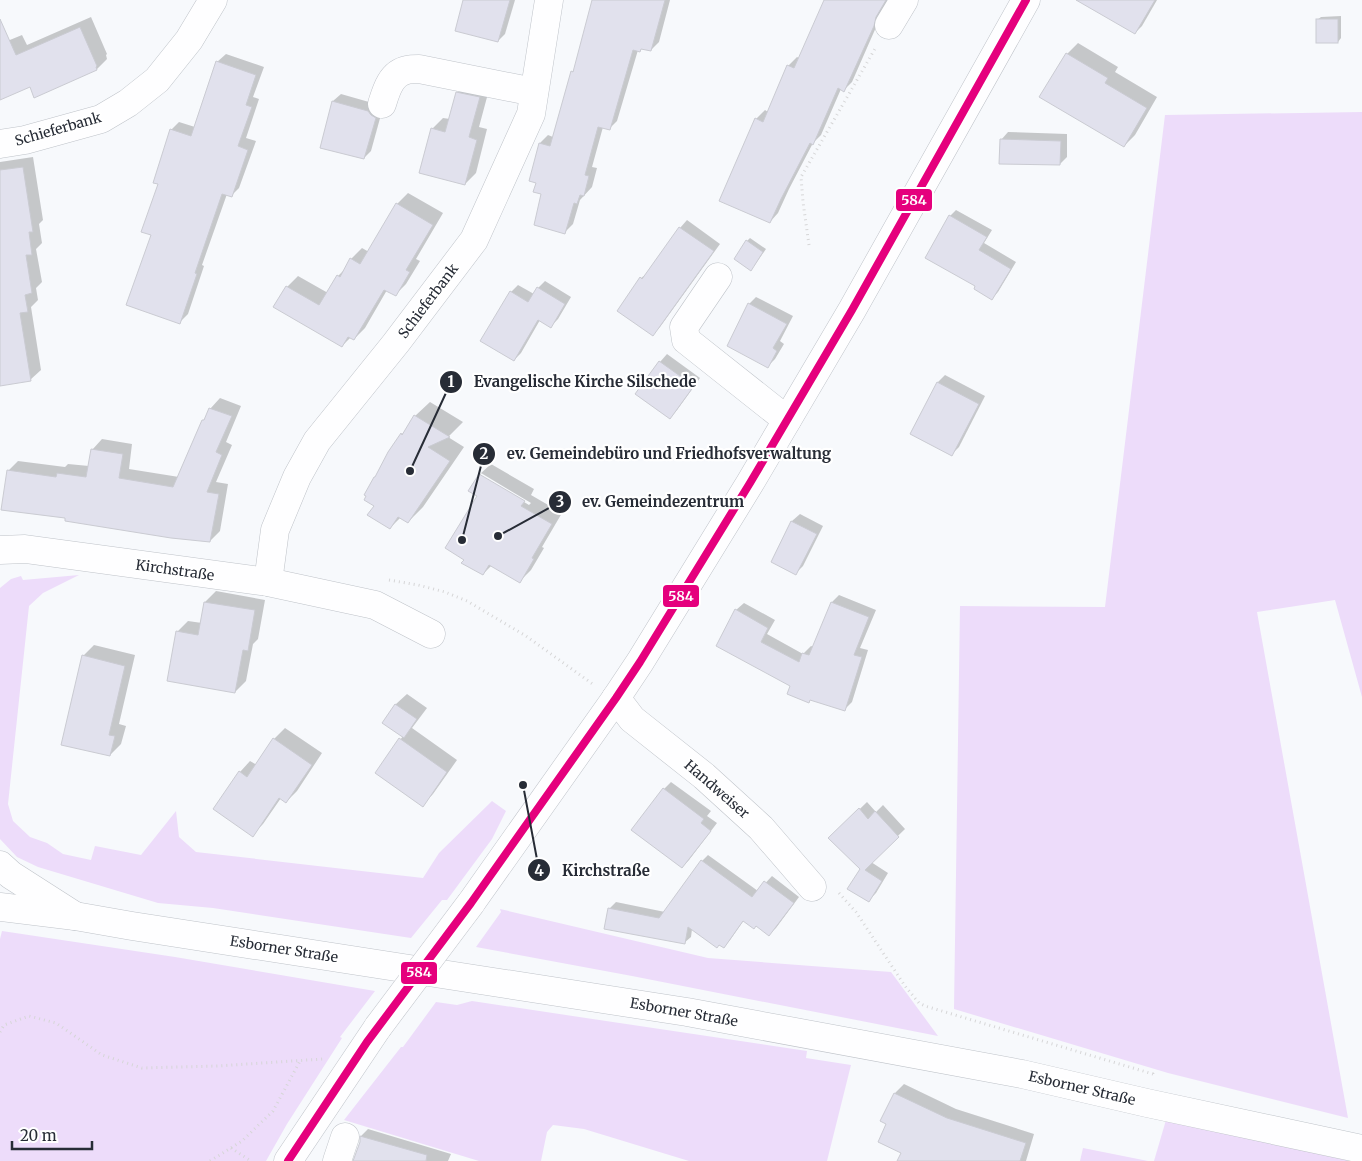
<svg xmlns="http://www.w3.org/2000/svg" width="1362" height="1161" font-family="Merriweather,serif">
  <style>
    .green { fill: #eddcfa }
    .shadow { fill: #0003; fill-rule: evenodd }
    .building { fill: #e1e1ed; stroke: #cacbd2 }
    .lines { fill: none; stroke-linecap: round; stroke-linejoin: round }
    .minor-casing { stroke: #bfc3c9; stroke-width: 29 }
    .major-casing { stroke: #bfc3c9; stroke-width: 29 }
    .path { stroke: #d6d6d7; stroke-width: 3; stroke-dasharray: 1 4; stroke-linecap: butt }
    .minor { stroke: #fefeff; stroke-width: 28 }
    .major { stroke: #fefeff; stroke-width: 28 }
    .major-bridge-casing { stroke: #bfc3c9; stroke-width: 29; stroke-linecap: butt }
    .major-bridge { stroke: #fefeff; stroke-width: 28 }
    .bus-1-casing { stroke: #fff; stroke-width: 11 }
    .bus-1 { stroke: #e5007d; stroke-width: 8 }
    .labels { text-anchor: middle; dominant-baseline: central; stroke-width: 4.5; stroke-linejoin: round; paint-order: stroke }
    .street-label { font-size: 14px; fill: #272c36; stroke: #fff }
    .leader { fill: none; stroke: #272c36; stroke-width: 2 }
    .callout-dot { fill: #272c36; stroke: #fff; stroke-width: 2 }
    .mark-label { font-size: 15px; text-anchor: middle; font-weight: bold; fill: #fff }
    .callout-label { font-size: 15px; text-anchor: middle; font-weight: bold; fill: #272c36; stroke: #fff; stroke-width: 4.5; stroke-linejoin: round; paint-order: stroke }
    .line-badge { stroke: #fff; stroke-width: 2 }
    .badge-label { font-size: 14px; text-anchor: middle; font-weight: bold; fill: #fff }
  </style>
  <rect width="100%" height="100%" fill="#f7f9fc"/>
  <!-- green -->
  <g class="green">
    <polygon points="1362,112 1362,697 1335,600 1257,612 1348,1118 1168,1073 954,1009 960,606 1105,607 1165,115"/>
    <polygon points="79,575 43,593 29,606 8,804 13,821 30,837 47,843 63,854 91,860 95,846 141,855 176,811 179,837 196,852 423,878 439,853 492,801 506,811 492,839 447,900 442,900 411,938 213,908 158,903 38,867 17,857 0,839 0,588 11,579 21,576 23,580"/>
    <polygon points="500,909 708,958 891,972 938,1036 632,976 476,947 501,912"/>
    <polygon points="2,931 175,957 375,991 340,1037 342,1038 287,1124 266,1161 0,1161 0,939"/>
    <polygon points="472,1001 807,1051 806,1058 851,1065 827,1161 689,1161 584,1129 553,1125 547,1132 541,1161 479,1161 344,1120 401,1047 403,1047 436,1002 457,1005"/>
    <polygon points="1166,1120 1350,1161 1154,1161"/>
    <polygon points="1083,1148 1148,1161 1080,1161"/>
  </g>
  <!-- shadow -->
  <g class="shadow">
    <polygon points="465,0 515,0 505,34 498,41"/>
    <polygon points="594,0 670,0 659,42 651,50 642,48 638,50 617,121 609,129 603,127 592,167 597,168 592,187 580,200 573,224 565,232 537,182 540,143 548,135 553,137 572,72 576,68"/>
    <polygon points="826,0 888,0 852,82 844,90 841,89 821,135 813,143 789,189 778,213 770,222 756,119 765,110 768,112 788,66 797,57 799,58"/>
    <polygon points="1096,0 1157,0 1142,26 1135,33"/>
    <polygon points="1341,16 1341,38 1338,42 1317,20 1321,17"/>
    <polygon points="91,17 107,54 106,55 107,59 97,69 30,86 0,99 0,44 22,35 27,45"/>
    <polygon points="1078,43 1118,67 1115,72 1157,97 1135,135 1124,146 1067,54"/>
    <polygon points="226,54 264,67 253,97 259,99 246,138 256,141 239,188 231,196 227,194 202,265 204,266 188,314 180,322 152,234 159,184 171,130 179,122 195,127 217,62"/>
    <polygon points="468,82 490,86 479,127 487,129 476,173 465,184 432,129 443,118 450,119 457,93"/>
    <polygon points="341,94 376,104 382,111 371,151 364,158 333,101"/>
    <polygon points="1008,132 1067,134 1067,157 1060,164 1001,140"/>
    <polygon points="33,157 43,220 39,224 42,243 36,249 42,282 36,288 38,300 31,307 41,370 30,380 0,385 0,162"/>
    <polygon points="408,193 443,213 416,259 420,261 406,284 395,295 387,290 365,328 354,339 351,337 342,346 287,287 298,276 328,293 338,276 347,267 351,259 362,248 369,252 397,204"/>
    <polygon points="956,210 992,230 984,243 1016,262 998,292 992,298 977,286 950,216"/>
    <polygon points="687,220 720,244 660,327 653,334 619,310 641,278 649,272 680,228"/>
    <polygon points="750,238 766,249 754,266 747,241"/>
    <polygon points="545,281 571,297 558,319 551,326 540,320 521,353 514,360 511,292 518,285 534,294 538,288"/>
    <polygon points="756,297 793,316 780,341 784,344 775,359 768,366 749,304"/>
    <polygon points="667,354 700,378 677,410 670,418 637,394 660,362"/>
    <polygon points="945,375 985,396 959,447 952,454 912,433 938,382"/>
    <polygon points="220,398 241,406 226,442 232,445 216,482 228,484 220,531 210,541 66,517 8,471 18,461 65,467 68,464 89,466 92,450 102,439 132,444 129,469 179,477 203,421 207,416 210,409"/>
    <polygon points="430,402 463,422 448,437 464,447 423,507 408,522 401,517 390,528 375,506 390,453 402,434 407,429 415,416"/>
    <path d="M491,464L534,489L531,495L562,513L542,547L544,548L531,570L520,581L492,565L483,574L466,560L479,496L480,474ZM481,473L531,503L529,505L481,476Z"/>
    <polygon points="800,514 823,526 803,566 796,573 772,561 792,521"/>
    <polygon points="216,591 265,600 258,639 253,644 246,681 235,692 177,632 188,621 202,623 205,602"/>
    <polygon points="839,595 876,610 860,648 868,650 852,702 844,710 811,699 809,701 792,685 717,645 736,610 744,603 775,620 767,634 803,654 811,646 814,647 832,602"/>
    <polygon points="94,645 135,655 119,724 126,726 121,744 110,755 83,656"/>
    <polygon points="407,694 427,708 412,728 457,760 433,794 422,805 376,773 403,736 384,722 396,704"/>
    <polygon points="285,728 322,753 297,791 286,802 281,798 263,824 252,835 240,772 250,761 257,765 274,739"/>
    <polygon points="671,782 711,811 707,816 717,823 689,860 682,867 633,830 664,789"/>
    <polygon points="867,802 876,812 883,805 905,829 871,862 888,873 876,893 869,900 862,869 830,838"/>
    <polygon points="708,855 758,891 772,876 799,897 776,928 769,934 757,925 744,920 730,940 724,947 692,929 691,937 684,943 609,909 616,902 665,912 702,861"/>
    <polygon points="904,1084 956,1109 1034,1134 1026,1161 898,1161 902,1152 888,1123 882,1120 895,1093"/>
    <polygon points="368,1129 451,1154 448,1161 355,1161 361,1142 361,1136"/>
  </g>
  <!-- building -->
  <g class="building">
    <polygon points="463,0 510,0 498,42 455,31"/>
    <polygon points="592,0 665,0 651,51 641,49 640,52 633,50 610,130 598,127 585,175 589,176 584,196 580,195 577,204 574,203 565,234 534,225 541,194 533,192 536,183 529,181 539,143 550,146 571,71 573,72"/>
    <polygon points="824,0 886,0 876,17 874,26 844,92 838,88 813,145 810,143 781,199 770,223 719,201 755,118 763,122 787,65 794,68"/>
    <polygon points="1076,0 1155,0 1135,34"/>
    <polygon points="0,19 16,55 80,27 97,66 96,67 97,70 34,98 30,87 0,100"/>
    <rect x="1316" y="19" width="22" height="24"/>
    <polygon points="1066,53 1108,78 1105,83 1147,108 1124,147 1039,97"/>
    <polygon points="216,61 256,75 246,105 252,107 238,146 248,150 232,197 222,194 195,273 197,274 180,324 126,305 151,235 141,232 158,184 153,183 170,129 191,136"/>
    <polygon points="456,92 480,97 469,137 477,140 465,185 419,173 431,128 445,132"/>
    <polygon points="332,101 368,111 371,115 376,118 364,159 320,148"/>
    <polygon points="1000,139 1061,141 1060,165 999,164"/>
    <polygon points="23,167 33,232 29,232 32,255 26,255 32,293 25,295 28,312 20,313 31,381 0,386 0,170"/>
    <polygon points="396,203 433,225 406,270 410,272 396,296 384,290 354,340 348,337 342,347 273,307 286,286 319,305 337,275 340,277 350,258 360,264"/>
    <polygon points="949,215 987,237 979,250 1011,269 992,300 974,289 975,286 925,258"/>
    <polygon points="679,227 714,251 653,336 617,311 640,277 642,279"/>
    <polygon points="746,240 763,252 751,271 734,259"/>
    <polygon points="537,287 565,304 551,328 538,320 514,361 480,341 510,291 528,302"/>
    <polygon points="748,303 787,324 773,348 777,351 768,368 727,346"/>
    <polygon points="659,361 694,386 670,419 635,394"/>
    <polygon points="937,382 979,404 952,456 910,434"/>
    <polygon points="209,408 232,416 216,452 222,455 207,492 219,494 210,542 171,538 65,521 65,518 1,510 7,470 56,477 57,473 86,477 91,449 123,454 119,478 173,487 202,420 204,420"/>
    <polygon points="414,415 450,437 428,447 450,461 408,523 398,517 390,529 367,515 374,506 364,500 366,496 364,495 374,477 375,477 388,452 401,433 402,435"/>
    <polygon points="479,474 525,501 521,506 552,524 532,558 534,559 520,583 489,565 483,575 461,563 464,560 445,548 477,496 468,491"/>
    <polygon points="791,521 817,534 796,575 771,562"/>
    <polygon points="204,602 255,610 248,651 243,650 235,693 167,681 176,631 198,635"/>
    <polygon points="831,602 869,617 854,655 862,657 845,711 810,700 809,703 787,694 790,686 716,646 735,609 768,628 761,642 799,662 802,653 809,655"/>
    <polygon points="82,655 125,666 109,735 115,736 110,756 61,745"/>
    <polygon points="395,704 417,719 404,738 382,723"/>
    <polygon points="273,738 312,765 286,803 279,798 253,837 213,809 239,771 247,777"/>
    <polygon points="399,738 447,772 423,807 375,773"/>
    <polygon points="663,788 704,819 701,823 711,831 682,868 631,830"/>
    <polygon points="859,808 868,819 875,811 899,837 865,870 882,881 869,902 847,889 860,869 828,838"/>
    <polygon points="701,860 752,897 764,881 794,903 769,936 756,926 754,929 743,921 724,948 719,945 717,948 688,927 685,944 604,929 608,908 659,918"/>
    <polygon points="894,1093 947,1118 1026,1143 1020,1161 897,1161 901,1153 878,1142 886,1124 880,1121"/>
    <polygon points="360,1136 427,1155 426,1161 353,1161 360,1142"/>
  </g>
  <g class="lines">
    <defs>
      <g id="minor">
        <polyline points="889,25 904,0"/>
        <path d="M382,104C386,91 391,73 407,70C411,69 415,69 419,69L534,92"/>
        <polyline points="0,144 25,140 101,119 128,103 157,80 189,40 213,0"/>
        <polyline points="718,277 684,327 686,340 787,420"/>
        <polyline points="0,550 25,549 268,582 375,605 431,634"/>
        <polyline points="268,582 275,530 297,477 317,441 396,343 474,240 531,114 549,0"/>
        <polyline points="616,698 632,719 704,776 761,828 812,887"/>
        <polyline points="0,865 11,875 75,916"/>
        <polyline points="337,1161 345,1137"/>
      </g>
      <g id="major">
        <polyline points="471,903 616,698 640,662 750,483 852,310 1026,0"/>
        <polyline points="0,907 75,916 132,926 687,1012 1022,1074 1147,1103 1362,1149"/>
        <polyline points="288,1161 378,1027"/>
      </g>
    </defs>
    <!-- minor casing -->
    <use href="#minor" class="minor-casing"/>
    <!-- major casing -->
    <use href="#major" class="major-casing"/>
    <!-- path -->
    <g class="path">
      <polyline points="809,245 803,202 801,177 876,47"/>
      <polyline points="389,580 418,585 445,592 467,601 526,636 594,685"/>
      <polyline points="839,893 856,912 905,986 919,1003 925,1006 1153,1074 1153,1076"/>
      <polyline points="0,1032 4,1025 29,1016 56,1023 102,1055 142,1068 217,1066 323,1059"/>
      <polyline points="231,1148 251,1161"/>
      <polyline points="210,1161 242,1141 273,1111 300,1061"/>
    </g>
    <!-- minor -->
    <use href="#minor" class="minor"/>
    <!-- major -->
    <use href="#major" class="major"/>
    <defs>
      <polyline id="major-bridge" points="378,1027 471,903"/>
    </defs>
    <!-- major-bridge casing -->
    <use href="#major-bridge" class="major-bridge-casing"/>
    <!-- major-bridge -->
    <use href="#major-bridge" class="major-bridge"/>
    <defs>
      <polyline id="bus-1" points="288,1161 367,1042 471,903 616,698 640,662 750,483 852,310 1026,0"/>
    </defs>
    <!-- bus-1 casing -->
    <use href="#bus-1" class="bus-1-casing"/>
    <!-- bus-1 -->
    <use href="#bus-1" class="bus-1"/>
  </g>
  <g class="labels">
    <!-- street labels -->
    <g class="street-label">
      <text transform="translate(58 129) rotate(-16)">Schieferbank</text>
      <text transform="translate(428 301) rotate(-53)">Schieferbank</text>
      <text transform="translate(175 570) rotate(8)">Kirchstraße</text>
      <text transform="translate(717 789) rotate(41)">Handweiser</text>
      <text transform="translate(284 949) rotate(9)">Esborner Straße</text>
      <text transform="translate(684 1012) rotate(10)">Esborner Straße</text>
      <text transform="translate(1082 1088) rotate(13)">Esborner Straße</text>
    </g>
  </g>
  <!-- callouts -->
  <path class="leader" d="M410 471L451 382M462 540L484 454M498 536L560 502M523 785L539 870"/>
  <g class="callout-dot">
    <circle cx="410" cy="471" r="5"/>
    <circle cx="462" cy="540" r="5"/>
    <circle cx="498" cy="536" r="5"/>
    <circle cx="523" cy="785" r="5"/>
    <circle cx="451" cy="382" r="12"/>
    <circle cx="484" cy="454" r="12"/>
    <circle cx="560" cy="502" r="12"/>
    <circle cx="539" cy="870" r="12"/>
  </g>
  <g class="mark-label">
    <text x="451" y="387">1</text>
    <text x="484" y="459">2</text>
    <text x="560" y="507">3</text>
    <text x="539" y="876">4</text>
  </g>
  <g class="callout-label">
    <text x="585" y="387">Evangelische Kirche Silschede</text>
    <text x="669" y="459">ev. Gemeindebüro und Friedhofsverwaltung</text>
    <text x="663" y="507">ev. Gemeindezentrum</text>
    <text x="606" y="876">Kirchstraße</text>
  </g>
  <g class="line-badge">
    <rect x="895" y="188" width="38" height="24" rx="5" fill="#e5007d"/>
    <rect x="662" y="584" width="38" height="24" rx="5" fill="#e5007d"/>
    <rect x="400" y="961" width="38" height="24" rx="5" fill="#e5007d"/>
  </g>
  <g class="badge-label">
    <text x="914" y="205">584</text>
    <text x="681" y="601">584</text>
    <text x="419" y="977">584</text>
  </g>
  <!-- scale -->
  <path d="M12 1141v8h80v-8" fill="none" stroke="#272c36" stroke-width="2.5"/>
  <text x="20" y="1141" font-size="15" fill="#272c36" stroke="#ffffff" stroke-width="4" paint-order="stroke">20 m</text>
</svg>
